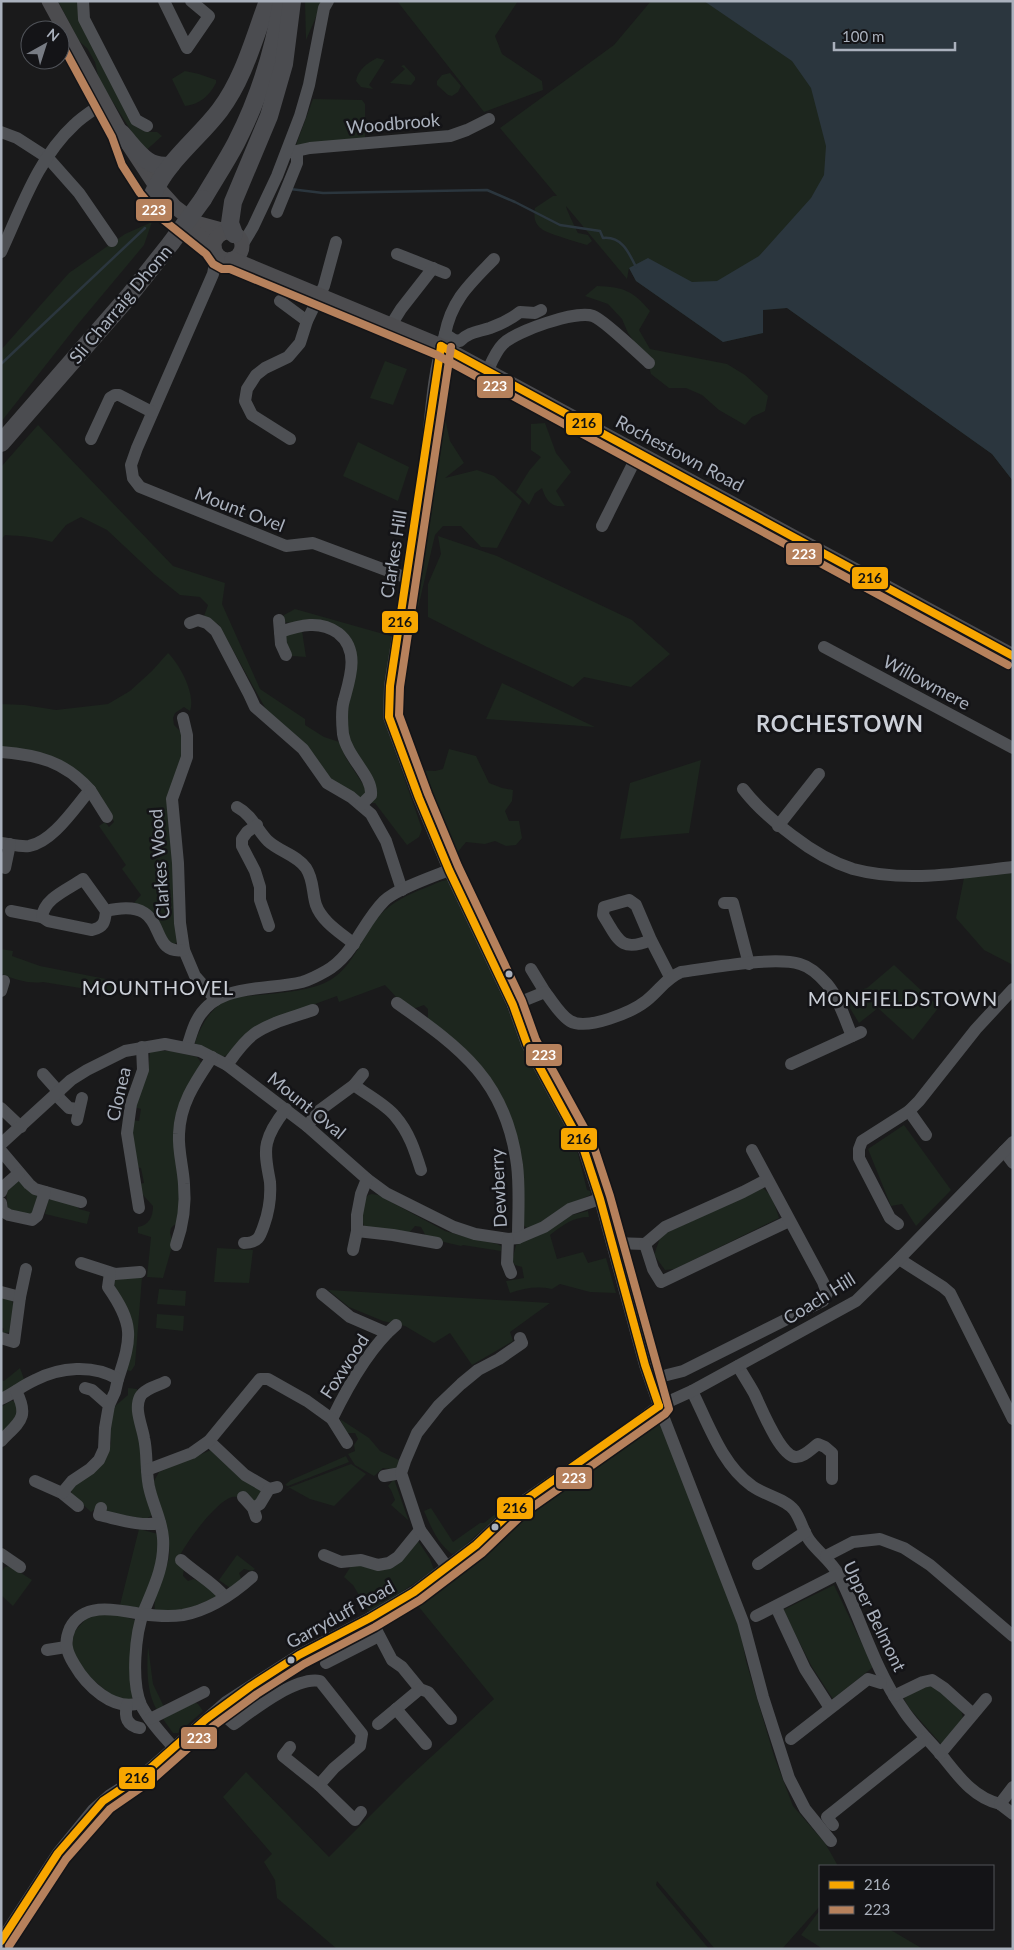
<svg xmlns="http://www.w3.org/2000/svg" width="1014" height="1950" font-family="Lato,sans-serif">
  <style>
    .green { fill: #1d261e }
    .water { fill: #2b363e }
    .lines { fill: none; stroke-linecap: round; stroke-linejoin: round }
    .stream { stroke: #2b363e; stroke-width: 2.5 }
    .minor { stroke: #4e5054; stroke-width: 12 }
    .major { stroke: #4c4c4f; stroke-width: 15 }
    .highway { stroke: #4b4c50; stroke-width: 18 }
    .highway-bridge { stroke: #4b4c50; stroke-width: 18 }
    .bus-1-casing { stroke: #141417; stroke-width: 11 }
    .bus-2-casing { stroke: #141417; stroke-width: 11 }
    .bus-1 { stroke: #f7a600; stroke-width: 8 }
    .bus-2 { stroke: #b6815c; stroke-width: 8 }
    .bus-dot { fill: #aab1bd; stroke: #141417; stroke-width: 2 }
    .labels { text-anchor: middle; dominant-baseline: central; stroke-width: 5; stroke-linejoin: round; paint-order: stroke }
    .street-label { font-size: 18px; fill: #aab1bd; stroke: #141417 }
    .quarter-label { font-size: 20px; letter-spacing: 1px; fill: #ccd0d8; stroke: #141417 }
    .district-label { font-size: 22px; font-weight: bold; letter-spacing: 1px; fill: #ccd0d8; stroke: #141417 }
    .line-badge { stroke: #141417; stroke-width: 2 }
    .badge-label { font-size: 14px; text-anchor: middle; font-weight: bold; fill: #fff }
    .pale-badge-label { font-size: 14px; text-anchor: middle; font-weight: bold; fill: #111 }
  </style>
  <rect width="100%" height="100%" fill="#1a1a1b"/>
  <!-- green -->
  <g class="green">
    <polygon points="58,1 79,1 138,128 147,132 157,132 162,136 142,154 135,137 99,80 95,62 87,48 79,41"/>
    <polygon points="305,1 323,1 306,40"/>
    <polygon points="397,1 518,1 495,36 502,54 542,81 543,90 484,112"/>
    <path d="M651,1H820L1013,481L992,454L787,308L763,310V333L723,342L636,281L629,268L627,279L566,206C566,209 576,229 578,233L588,235L592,241L587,245C579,243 571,240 564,238C547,232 531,230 535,208L553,196H557L500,128L614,45Z"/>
    <path d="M377,58L385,60L369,85L373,89L361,87L356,81C358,70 367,63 377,58Z"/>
    <polygon points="404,65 415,77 415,80 411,85 390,83 405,69 401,66"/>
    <path d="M185,71L199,74L216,80V83C209,96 200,104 185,106L172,79Z"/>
    <polygon points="450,73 461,86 458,92 452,96 448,95 437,85 437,81 442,75"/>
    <polygon points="313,99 362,100 365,104 365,138 309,145 296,145"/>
    <polygon points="152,222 144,245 78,324 1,422 1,350 69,273 125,234"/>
    <path d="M597,286C624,287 633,291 650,311L639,330L650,349L727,364L745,375L768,396L765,411L752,417L745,425L719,410L702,395L686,388H669L651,374L647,360L628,333L622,319L608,304L585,296Z"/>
    <polygon points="385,361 407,369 393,405 370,398"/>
    <polygon points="440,396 450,441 464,463 445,478 477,470 494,476 522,501 497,548 481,547 461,526 443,526 435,535 418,608 406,608"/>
    <path d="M545,423L556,453L571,472L556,491L565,506C551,508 546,500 542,488L535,493L529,505L516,492L529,471L541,457L531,450V424Z"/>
    <path d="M38,425L173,566L225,583L222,604L260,689L305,719V725L324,737L339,742L346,758L366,789V793L360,798L331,780L268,713L219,625L204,616L208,605L200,597L180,595L155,575L107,530L81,517L66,525L52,542C36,537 21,536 5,535L1,540V467Z"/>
    <polygon points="358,442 409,467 398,501 343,476"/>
    <polygon points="438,536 497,556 632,620 670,654 631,687 584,677 573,687 487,647 428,617 428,584 441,554"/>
    <polygon points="295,609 394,637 386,725 422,829 419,837 407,845 375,803 371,803 350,745 347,721 349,702 344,631 284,622 282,618 284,615"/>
    <polygon points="302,631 306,657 292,656 285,638 287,634"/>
    <path d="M168,653C180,665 196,694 190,711L184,707L175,713L173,718L174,725L180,731L186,751L174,779L178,942L174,944C156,936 166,909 133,904L141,895L122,869L126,865L99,826L105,822L109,827L114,822L101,796L89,781L1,748V704L24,705L56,710L108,704L130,691L152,671Z"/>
    <polygon points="502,683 595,727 486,719"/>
    <polygon points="449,749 476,756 489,783 502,788 513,790 512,801 505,811 509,821 519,821 522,838 516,845 506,846 495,841 485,844 466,842 452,859 419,787 417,770 435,771 443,769"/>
    <polygon points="701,760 689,833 620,839 630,783"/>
    <polygon points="1013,873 1013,965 984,950 956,918 964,878"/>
    <path d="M447,880L451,883L522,1041L577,1150L587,1190L590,1191V1195L559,1210L540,1224L528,1229L523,1225C520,1184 523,1143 505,1105L428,1020V1009L424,1005L413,1009L398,999L385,985L339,1002L337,996L315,1004L223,1057L196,1046L195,1042C202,1023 210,1010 227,999C257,993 307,995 332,979C355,964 362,935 380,915C392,902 409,894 425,888C433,885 439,881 447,880Z"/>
    <path d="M1,949L13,951L12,956L40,966L121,982L111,993L43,982C30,984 15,980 2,974L1,976Z"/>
    <polygon points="894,965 939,1007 913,1040 878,1008 859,1023 842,995 867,988"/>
    <path d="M154,1051H171L197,1057L202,1064L185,1093L180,1223L174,1225L171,1228L170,1233L173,1243L163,1278L147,1277L151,1237L138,1233V1227C149,1225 153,1217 153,1206L143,1195L139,1184L144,1183L141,1168L136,1167L132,1149V1120L139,1121L141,1109L134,1107L148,1071L150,1052Z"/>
    <polygon points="904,1125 951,1190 916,1226 902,1204 891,1206 868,1149"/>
    <polygon points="21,1179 40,1194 31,1217 8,1209 6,1192"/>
    <polygon points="763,1188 772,1197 779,1218 675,1269 665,1270 654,1255 660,1238 666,1233"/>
    <path d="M372,1194L378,1195L445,1231L462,1236L497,1244L501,1246V1251L463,1245L461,1246L427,1238L421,1227L415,1226L408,1234L364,1226C361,1216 361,1203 368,1195Z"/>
    <polygon points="53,1197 75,1203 79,1209 90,1212 87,1224 45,1214 48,1201"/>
    <path d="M588,1211L589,1217C573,1217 563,1225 550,1235L557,1259L583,1252L588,1263L606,1258L616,1293L590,1292L560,1284L552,1289C538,1286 524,1288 510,1293L506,1281L524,1278L522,1267L515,1265L512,1261L516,1245L540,1235L564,1217Z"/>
    <polygon points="217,1248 253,1250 249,1283 214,1282"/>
    <polygon points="142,1277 135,1365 131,1371 125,1370 130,1342 113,1280"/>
    <polygon points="159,1289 186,1291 185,1306 157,1304"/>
    <polygon points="328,1290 550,1303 510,1332 513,1341 472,1365 450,1333 434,1343 405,1326 383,1321 349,1307"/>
    <polygon points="1,1296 12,1301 14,1307 10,1332 1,1334 4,1329 1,1327"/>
    <polygon points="157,1314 184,1316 183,1331 156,1328"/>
    <polygon points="20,1368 25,1382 1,1395 1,1380 4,1381"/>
    <polygon points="128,1388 137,1389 152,1515 146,1519 94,1510 91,1512 72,1494 71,1490 107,1455 111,1443 110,1426 114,1407 128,1395"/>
    <polygon points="11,1401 14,1401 21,1408 1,1437 1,1407"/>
    <polygon points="340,1419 369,1438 380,1451 401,1461 396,1470 383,1468 374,1476 355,1465 348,1454 355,1451 354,1445 358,1439 355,1433 347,1433"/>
    <polygon points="659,1421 739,1624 746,1661 774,1756 793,1806 825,1843 838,1866 820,1866 820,1906 782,1949 715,1949 657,1881 656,1885 709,1949 337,1949 277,1898 275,1880 264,1862 272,1854 223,1797 246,1772 329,1857 406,1780 494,1699 414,1601 471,1557 511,1520 549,1490"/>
    <path d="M211,1450L262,1491L255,1501C248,1499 239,1496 232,1497C216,1501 182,1547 177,1562L184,1568L183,1576L188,1581L194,1579L214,1590L217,1597L180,1612L155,1610C152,1596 166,1573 169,1557C172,1531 157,1506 154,1481L159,1472Z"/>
    <polygon points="346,1456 349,1462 288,1486 285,1485 291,1480"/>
    <polygon points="351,1464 366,1474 334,1506 310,1499 290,1488 285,1489"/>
    <polygon points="394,1479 408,1519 408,1520 391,1505 395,1500 391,1490 388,1486"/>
    <path d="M431,1508L453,1542L480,1523H484L503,1508L504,1510L459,1551L452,1554C438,1544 431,1527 424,1511Z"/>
    <polygon points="139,1529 158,1534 159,1558 141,1608 120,1605"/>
    <polygon points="418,1541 430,1559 434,1570 370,1613 353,1585 344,1577 353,1563 374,1568"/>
    <polygon points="237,1555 255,1569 252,1571 244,1569 239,1573 242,1581 233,1590 219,1580"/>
    <polygon points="10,1566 32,1580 13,1606 1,1595 1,1572 5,1567"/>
    <polygon points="834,1585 873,1667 833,1699 812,1667 783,1610"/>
    <polygon points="113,1613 135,1620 132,1699 116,1699 86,1674 71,1651 74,1632 85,1620 93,1616"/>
    <path d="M148,1646L153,1684L164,1707L157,1710C146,1691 147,1667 148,1646Z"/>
    <polygon points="927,1685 935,1687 961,1709 963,1718 942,1745 910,1709 904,1699 907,1695"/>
    <polygon points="194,1702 198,1704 203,1711 178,1733 173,1733 163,1719"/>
    <polygon points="820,1910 820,1929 889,1929 923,1949 823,1949 801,1935"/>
  </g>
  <!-- water -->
  <polygon class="water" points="704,1 1013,1 1013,481 992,454 787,308 763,310 763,333 723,342 636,281 629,268 648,258 692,282 717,281 759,256 811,198 824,175 826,146 811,88 792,61"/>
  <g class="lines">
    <!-- stream -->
    <g class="stream">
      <path d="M290,189L323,193L487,190L515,202L560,225L600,231L603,238C622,236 629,253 636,267"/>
      <polyline points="1,364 145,228"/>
    </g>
    <!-- minor -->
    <g class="minor">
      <polyline points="83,1 84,19 136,120 147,126"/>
      <polyline points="164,1 187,48 209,16 191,1"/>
      <polyline points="1,132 17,138 48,158 79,193 112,241"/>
      <polyline points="287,153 310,148 450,136 467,130 489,119"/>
      <polyline points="277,212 297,163 297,151"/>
      <polyline points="241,247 253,227 277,176 300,116 309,85 324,8 328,1"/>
      <path d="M1,252C21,209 38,158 74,125C83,116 95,109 105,102"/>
      <polyline points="217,254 213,274 137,448 131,465 133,478 140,487 286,546 313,543 407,578"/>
      <polyline points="397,254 445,273"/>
      <polyline points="280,301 307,321"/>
      <path d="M541,310L535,313L520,312C511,319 501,324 490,328C478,332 469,332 460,341L454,340L445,334C433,372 431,413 427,451C417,530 402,608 390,686L389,717L419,798L449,870L513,1005L527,1044L583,1147L600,1199L645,1365L661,1411L743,1622L763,1697L789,1778L805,1809L831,1841"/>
      <polyline points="391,325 401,309 433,268"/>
      <path d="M445,334C452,299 470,284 494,259"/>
      <path d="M488,370C492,361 496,351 503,344C516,331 576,310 593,316C604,320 638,353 649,363"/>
      <polyline points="91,439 110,398 115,395 119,395 152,412"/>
      <polyline points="290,439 252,415 245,401 247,389 256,375 265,368 288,357 300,343 307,321 324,286 336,242"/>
      <polyline points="602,526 639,452"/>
      <polyline points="279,620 281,644 286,655"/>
      <polyline points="190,623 198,620 207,623 216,631 249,694 255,707 303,749 327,783 351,797 371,814 386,841 402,890"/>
      <path d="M280,632C300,625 320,620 338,633C360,650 350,678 344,700C341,710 342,724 343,734C347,758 373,776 371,795L361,805"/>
      <polyline points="824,647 1013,748"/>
      <polyline points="183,718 187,735 187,757 172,799 178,863 180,923 184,950 195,976 216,1000"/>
      <path d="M1,752C38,755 64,761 90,790C75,807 53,842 29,846C20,847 10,844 1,843"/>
      <path d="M743,789C757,807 774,822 793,836C811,850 831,862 853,869C905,883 960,873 1013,867"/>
      <polyline points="90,790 107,817"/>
      <path d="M237,807C252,815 257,830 268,841C280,852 297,855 306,868C314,880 312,893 316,905C322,922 341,933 354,944"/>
      <polyline points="257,825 247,832 242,839 242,846 255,871 260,887 260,900 269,926"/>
      <polyline points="778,826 819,774"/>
      <polyline points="5,868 10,844"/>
      <polyline points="724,903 733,903 749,964"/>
      <polyline points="11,911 42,917"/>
      <path d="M106,911L83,879C69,889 44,898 42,917L48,921L92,930C104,927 105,922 106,911C174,895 144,956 184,950"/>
      <path d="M651,940C620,953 618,939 603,915L604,907L629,900L636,905L651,940L670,977"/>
      <polyline points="531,969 545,992"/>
      <polyline points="1,991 4,981"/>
      <path d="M397,1003C462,1049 506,1081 517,1165C520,1189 518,1214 518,1238"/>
      <path d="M513,1005L545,992C553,1002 560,1015 570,1021C587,1031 632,1012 646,1001C660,990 665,979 681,972C710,968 774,956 800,964C811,967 820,976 827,984C839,998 845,1020 852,1036"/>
      <path d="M187,1047C190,1039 192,1030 196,1022C215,982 266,991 302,982C309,980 319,975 326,971C354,955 362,923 384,901C396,889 432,877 449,870"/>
      <polyline points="791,1064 861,1032"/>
      <path d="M227,1065C235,1054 243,1042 254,1034C271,1022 294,1017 313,1010"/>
      <polyline points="43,1074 59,1092"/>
      <path d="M354,1085C367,1095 385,1104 395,1116C409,1132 415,1151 421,1170"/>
      <polyline points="56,1095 69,1108 79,1109"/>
      <polyline points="1,1108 21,1127"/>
      <polyline points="909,1111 926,1135"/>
      <polyline points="77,1120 82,1098"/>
      <polyline points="307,1126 320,1110 354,1085 363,1074"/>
      <polyline points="1,1144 71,1080 87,1070 125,1051 165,1044 200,1051 227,1065 307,1126 367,1179 386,1193 454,1227 475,1234 508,1239 518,1238 544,1227 570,1209 600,1199"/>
      <polyline points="1,1151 29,1184 35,1189 81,1202"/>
      <polyline points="1004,1151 1013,1163"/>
      <polyline points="1,1192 3,1187 19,1173"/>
      <polyline points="1,1203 2,1211 9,1215 32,1220 37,1216 45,1192"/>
      <polyline points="139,1208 127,1133 131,1104 143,1070 142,1047"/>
      <polyline points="898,1224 890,1218 859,1158 859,1149 862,1141 909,1111 919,1101 976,1029 1013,989"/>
      <polyline points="357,1231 393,1235 437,1243"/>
      <polyline points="508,1239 507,1263 511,1273"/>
      <path d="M244,1243C258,1243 260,1237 264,1225C269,1211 271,1196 270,1182C268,1170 264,1155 267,1143C270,1130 278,1119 286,1109"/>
      <polyline points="613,1243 645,1244 665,1227 743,1192 766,1180"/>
      <polyline points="645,1244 653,1269 661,1282 789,1221"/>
      <path d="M176,1245C183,1225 186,1205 184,1184C183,1167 178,1151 179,1134C180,1103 196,1081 212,1057"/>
      <polyline points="353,1250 357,1231 357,1215 361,1194 367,1179"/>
      <polyline points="899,1259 943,1287 950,1293 1013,1419"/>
      <polyline points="81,1263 115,1274 140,1272"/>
      <path d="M110,1273L108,1287C134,1324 132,1337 118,1379"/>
      <polyline points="1,1292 20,1297"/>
      <polyline points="322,1294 350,1317 387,1333"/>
      <polyline points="1,1338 14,1342 20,1297 26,1269"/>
      <path d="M738,1366C743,1375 749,1384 754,1393C761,1407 779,1454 795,1457C803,1458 811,1449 818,1444L825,1447L832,1453V1479"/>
      <polyline points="667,1375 683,1371 823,1301 827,1293 823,1282 752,1150"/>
      <path d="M165,1382C157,1386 144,1389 140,1397C134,1409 142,1426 144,1438C148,1455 145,1474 150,1491C154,1507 162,1522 163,1538C165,1565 154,1587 144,1611C135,1633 131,1682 141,1705C149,1721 162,1734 173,1747"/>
      <path d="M692,1391C708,1423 722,1465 752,1486C764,1495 786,1499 794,1510C801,1519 803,1532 810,1541C819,1553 831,1561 839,1575C861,1619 874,1668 902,1708C913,1726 930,1741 943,1757C959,1777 974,1798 1000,1804"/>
      <path d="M1,1399C13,1394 23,1385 35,1380C60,1367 93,1364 118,1379L115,1392L109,1405"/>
      <path d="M332,1419C347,1388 370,1347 396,1325"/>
      <path d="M1,1441C19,1422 30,1418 16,1391"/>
      <polyline points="209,1441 245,1475 269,1489"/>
      <polyline points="147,1470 192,1453 209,1441 260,1379 268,1379 307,1401 332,1419 347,1443"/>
      <polyline points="384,1476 401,1473"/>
      <polyline points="35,1481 62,1493 78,1506"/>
      <polyline points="62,1493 72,1481 90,1469 99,1460 104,1449 105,1428 109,1405 92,1390 85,1388"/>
      <polyline points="243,1497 253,1508 256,1517"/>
      <path d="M101,1508L99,1515C118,1519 140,1527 160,1523"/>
      <polyline points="253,1508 260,1504 269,1489 277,1487"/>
      <polyline points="1,1554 20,1567"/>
      <polyline points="324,1555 341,1562 361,1560 378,1565 389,1563 398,1557 420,1530"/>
      <polyline points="826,1556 853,1542 880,1539 904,1548 930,1565 1013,1636"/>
      <path d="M181,1560C195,1573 213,1582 225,1597"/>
      <polyline points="758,1564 805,1532"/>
      <polyline points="447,1567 420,1530 401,1473 405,1461 417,1433 439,1405 461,1384 478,1370 499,1359 522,1343 520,1338"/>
      <polyline points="776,1607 805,1669 830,1708"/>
      <polyline points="756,1616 838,1574"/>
      <polyline points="370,1618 392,1660 402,1667 420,1689 428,1692 451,1719"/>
      <polyline points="47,1650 66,1647"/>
      <polyline points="326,1663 379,1636"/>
      <polyline points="894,1696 923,1682 932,1680 944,1688 973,1714"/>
      <path d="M140,1703C113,1712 86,1685 74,1664C66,1651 64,1642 70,1628C84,1601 118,1610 142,1614C156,1616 170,1617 183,1615C210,1610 233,1594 252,1577"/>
      <path d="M127,1705C124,1717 127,1726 140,1728"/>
      <polyline points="396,1709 426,1744"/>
      <path d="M226,1717L234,1724C253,1710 296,1676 320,1681L362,1734L360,1746L334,1768L319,1785"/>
      <polyline points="150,1719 204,1692"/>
      <polyline points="378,1724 420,1689"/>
      <polyline points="791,1739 868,1679 881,1683"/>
      <polyline points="290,1747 283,1756 319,1785 355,1820 361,1812"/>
      <polyline points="940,1754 986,1699"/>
      <polyline points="1000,1804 1013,1787"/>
      <polyline points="1000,1804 1013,1814"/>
      <polyline points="833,1825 827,1817 926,1738"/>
      <polyline points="1,1941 58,1853 93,1810 110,1795 145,1773 226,1702 299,1655 370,1618 414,1592 476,1545 518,1505 620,1435 659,1406 692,1391 856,1301 899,1259 1013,1142"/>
    </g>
    <!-- major -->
    <g class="major">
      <polyline points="49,1 121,133 156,186 175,207 196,223 229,232"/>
      <polyline points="184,223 214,247"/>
      <circle cx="228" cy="246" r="14"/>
      <polyline points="232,259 441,346 1013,656"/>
    </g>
    <!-- highway -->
    <g class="highway">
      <path d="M121,133C136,149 147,170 171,165"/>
      <path d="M153,194C167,161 199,138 220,110C244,78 254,38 268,1"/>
      <path d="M203,199C214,180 226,162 236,143C259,98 274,50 282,1"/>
      <polyline points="234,234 230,223 233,202 269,116 284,64 292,1"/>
      <polyline points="1,443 129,296 171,243"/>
    </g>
    <!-- highway-bridge -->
    <polyline class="highway-bridge" points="171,243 203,199"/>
    <defs>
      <g id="bus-1">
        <polyline points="441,346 390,686 389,717 419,798 449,870 513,1005 527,1044 583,1147 600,1199 645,1365 659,1406"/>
        <polyline points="441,346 1013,656"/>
        <polyline points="1,1941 58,1853 103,1801 145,1773 206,1719 251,1686 299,1655 370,1618 414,1592 476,1545 518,1505 659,1406"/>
      </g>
      <g id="bus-2">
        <polyline points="60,41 112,137 122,165 140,193 161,218 206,254 213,264 222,269 230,269 437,355 1008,665"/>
        <polyline points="9,1946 66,1859 110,1809 152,1780 212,1727 257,1694 304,1664 375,1627 420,1600 482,1553 524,1513 665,1414 669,1409 610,1196 593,1144 536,1040 522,1001 458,866 428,794 399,715 400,687 451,347"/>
      </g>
    </defs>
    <!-- bus-1 casing -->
    <use href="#bus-1" class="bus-1-casing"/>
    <!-- bus-2 casing -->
    <use href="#bus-2" class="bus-2-casing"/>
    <!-- bus-1 -->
    <use href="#bus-1" class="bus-1"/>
    <!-- bus-2 -->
    <use href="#bus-2" class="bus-2"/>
  </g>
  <!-- markers -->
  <g class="bus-dot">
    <circle cx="509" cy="974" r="4.5"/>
    <circle cx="495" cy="1527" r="4.5"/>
    <circle cx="291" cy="1660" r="4.5"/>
  </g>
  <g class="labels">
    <!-- street labels -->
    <g class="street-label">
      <text transform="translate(393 123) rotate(-5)">Woodbrook</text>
      <text transform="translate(120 304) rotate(-50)">Sli Charraig Dhonn</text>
      <text transform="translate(680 453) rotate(28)">Rochestown Road</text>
      <text transform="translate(240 509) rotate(21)">Mount Ovel</text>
      <text transform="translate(393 554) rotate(-81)">Clarkes Hill</text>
      <text transform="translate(927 682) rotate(28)">Willowmere</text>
      <text transform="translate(159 864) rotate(-94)">Clarkes Wood</text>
      <text transform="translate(118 1094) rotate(-77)">Clonea</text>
      <text transform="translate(307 1105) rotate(39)">Mount Oval</text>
      <text transform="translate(498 1188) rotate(-93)">Dewberry</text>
      <text transform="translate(819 1298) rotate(-32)">Coach Hill</text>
      <text transform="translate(344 1366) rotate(-57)">Foxwood</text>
      <text transform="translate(340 1614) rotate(-29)">Garryduff Road</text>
      <text transform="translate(875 1616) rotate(64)">Upper Belmont</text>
    </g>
    <!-- quarter labels -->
    <g class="quarter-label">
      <text x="158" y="987">MOUNTHOVEL</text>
      <text x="903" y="998">MONFIELDSTOWN</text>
    </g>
    <!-- district labels -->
    <g class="district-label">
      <text x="840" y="723">ROCHESTOWN</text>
    </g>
  </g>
  <g class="line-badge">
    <rect x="135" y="198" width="38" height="24" rx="5" fill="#b6815c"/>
    <rect x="476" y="375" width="38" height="24" rx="5" fill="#b6815c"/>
    <rect x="565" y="412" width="38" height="24" rx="5" fill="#f7a600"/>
    <rect x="785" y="542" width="38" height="24" rx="5" fill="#b6815c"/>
    <rect x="851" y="566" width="38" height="24" rx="5" fill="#f7a600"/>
    <rect x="381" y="610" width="38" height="24" rx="5" fill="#f7a600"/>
    <rect x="525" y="1043" width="38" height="24" rx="5" fill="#b6815c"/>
    <rect x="560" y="1127" width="38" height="24" rx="5" fill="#f7a600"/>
    <rect x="555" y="1466" width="38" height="24" rx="5" fill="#b6815c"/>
    <rect x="496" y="1496" width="38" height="24" rx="5" fill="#f7a600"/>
    <rect x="180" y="1726" width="38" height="24" rx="5" fill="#b6815c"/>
    <rect x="118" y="1766" width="38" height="24" rx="5" fill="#f7a600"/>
  </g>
  <g class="badge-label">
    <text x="154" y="215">223</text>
    <text x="495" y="391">223</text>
    <text x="804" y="559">223</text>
    <text x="544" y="1060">223</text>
    <text x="574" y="1483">223</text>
    <text x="199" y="1743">223</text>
  </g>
  <g class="pale-badge-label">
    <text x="584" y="428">216</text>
    <text x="870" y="583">216</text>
    <text x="400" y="627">216</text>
    <text x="579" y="1144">216</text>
    <text x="515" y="1513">216</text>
    <text x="137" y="1783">216</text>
  </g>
  <!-- border -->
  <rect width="1014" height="1950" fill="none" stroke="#aab1bd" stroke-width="5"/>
  <!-- legend -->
  <rect x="819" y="1865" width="175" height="65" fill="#141417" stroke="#505359"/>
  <rect x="829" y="1881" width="25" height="8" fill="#f7a600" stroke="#505359"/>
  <text x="864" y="1890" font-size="15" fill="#aab1bd">216</text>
  <rect x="829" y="1906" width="25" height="8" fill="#b6815c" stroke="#505359"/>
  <text x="864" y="1915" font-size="15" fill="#aab1bd">223</text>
  <!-- north arrow -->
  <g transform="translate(45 45) rotate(39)"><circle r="24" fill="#141417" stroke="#505359"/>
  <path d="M0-4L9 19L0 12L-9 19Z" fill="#787c84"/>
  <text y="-8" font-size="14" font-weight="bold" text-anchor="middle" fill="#aab1bd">N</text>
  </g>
  <!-- scale -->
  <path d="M834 42v8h121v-8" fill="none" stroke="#aab1bd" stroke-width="2.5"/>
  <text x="842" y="42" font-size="15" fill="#aab1bd" stroke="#141417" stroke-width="4" paint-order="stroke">100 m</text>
</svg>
